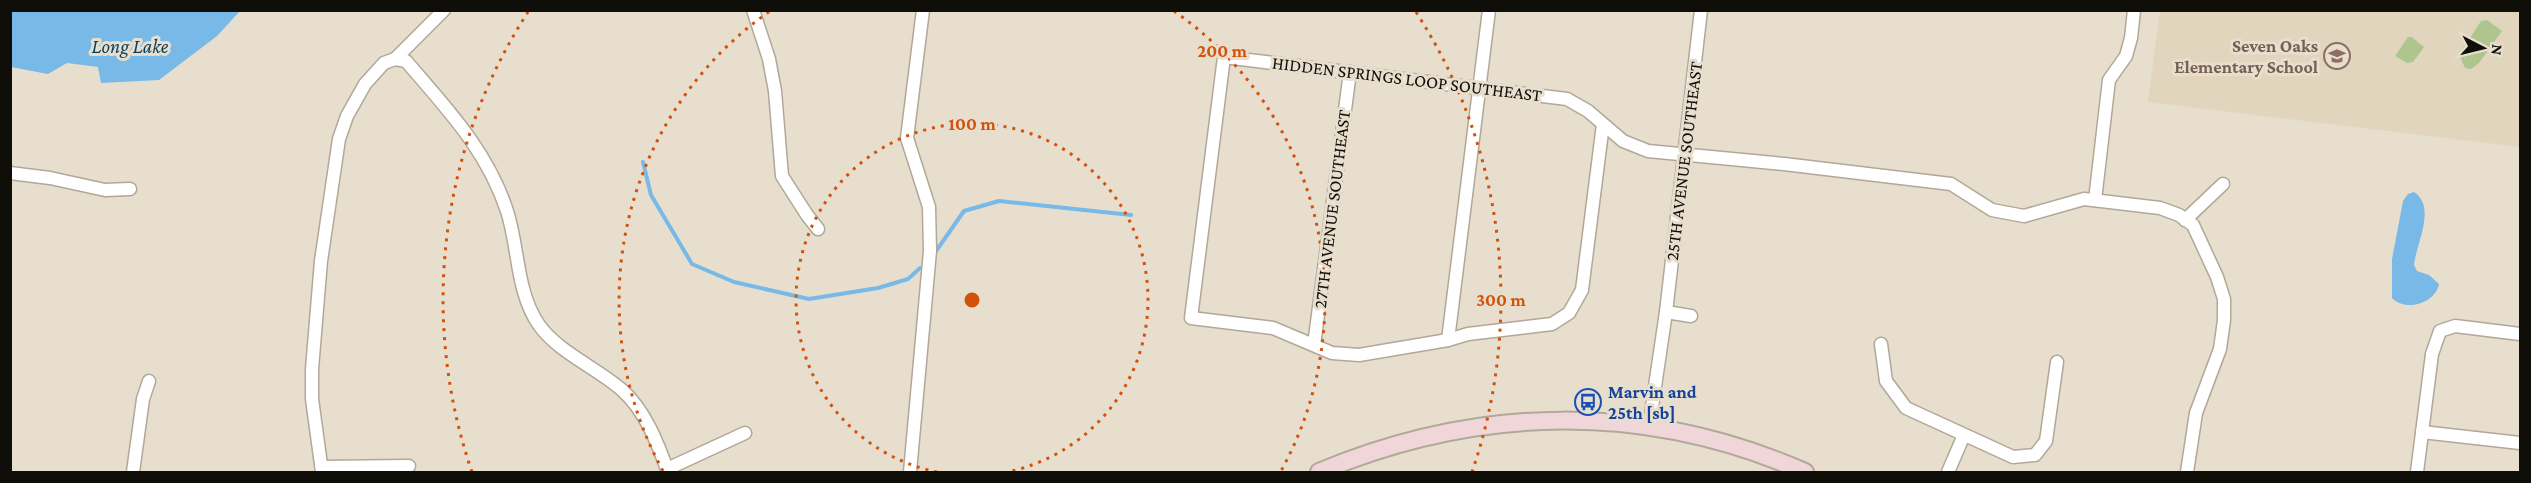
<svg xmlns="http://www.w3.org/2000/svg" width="2531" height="483" font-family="'Crimson Pro',serif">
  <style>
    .built { fill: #e1d5be }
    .green { fill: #aec58e }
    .water { fill: #79b9e7 }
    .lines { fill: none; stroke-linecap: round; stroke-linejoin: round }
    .stream { stroke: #79b9e7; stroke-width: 4 }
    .street-casing { stroke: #b0a898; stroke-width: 15 }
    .secondary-casing { stroke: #b0a898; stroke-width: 20 }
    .street { stroke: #fff; stroke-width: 12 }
    .secondary { stroke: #f0d6d8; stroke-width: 16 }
    .ring { fill: none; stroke: #d2520c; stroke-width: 3; stroke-dasharray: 3 6 }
    .labels { text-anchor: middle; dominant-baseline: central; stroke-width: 6; stroke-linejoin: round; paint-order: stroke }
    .education-label { font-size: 18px; font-weight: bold; fill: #785e54; stroke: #e7dece; text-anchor: end }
    .street-label { font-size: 18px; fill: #100e08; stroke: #e7dece }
    .transit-label { font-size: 18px; font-weight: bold; fill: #164399; stroke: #e7dece; text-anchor: start }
    .water-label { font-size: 20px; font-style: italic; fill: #0b3e5d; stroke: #e7dece }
    .centre { fill: #d2520c; stroke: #e7dece; stroke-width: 3 }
    .ring-label { font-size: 18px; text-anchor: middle; font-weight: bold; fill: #d2520c; stroke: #e7dece; stroke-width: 6; stroke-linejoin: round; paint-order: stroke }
  </style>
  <rect width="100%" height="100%" fill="#e7dece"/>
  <!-- built -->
  <polygon class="built" points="2160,11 2520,11 2520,147 2148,102"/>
  <!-- green -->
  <g class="green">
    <polygon points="2487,20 2502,31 2479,63 2471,69 2465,68 2459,55 2481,21"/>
    <polygon points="2408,37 2412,37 2424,47 2413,62 2407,63 2395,56"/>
  </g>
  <!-- water -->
  <g class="water">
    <polygon points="10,11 11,10 240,11 217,36 159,80 101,83 98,67 67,63 48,74 11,67"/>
    <path d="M2414,192C2437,207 2416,244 2414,265L2417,271L2429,275L2439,284C2435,304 2405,312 2392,298V259L2403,201L2408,194Z"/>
  </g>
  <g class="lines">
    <!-- stream -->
    <g class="stream">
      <polyline points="643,162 651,195 692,264 734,282 809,299 878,288 908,279 920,268"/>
      <polyline points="934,254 964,211 999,201 1131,215"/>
    </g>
    <defs>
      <g id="street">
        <polyline points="753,10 769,59 775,91 782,176 807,215 818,229"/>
        <path d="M395,59L406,61C447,109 487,150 507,211C519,248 516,292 539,325C558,352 597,368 622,390C645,410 658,444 668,472"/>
        <polyline points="1603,124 1582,290 1569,313 1552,324 1468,334 1448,340 1359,355 1332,353 1273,328 1191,318 1224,57 1567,99 1588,111 1623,141 1648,151 1784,164 1951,184 1992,210 2024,216 2084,199 2160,208 2179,215 2193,225 2217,277 2224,299 2224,320 2220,349 2196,413 2187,472"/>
        <polyline points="10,173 50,178 105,190 130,189"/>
        <polyline points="2095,200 2109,80 2126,56 2131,38 2134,10"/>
        <polyline points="2185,220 2223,184"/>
        <polyline points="1666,312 1691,316"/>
        <polyline points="1448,340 1489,10"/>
        <polyline points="1881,344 1886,381 1906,408 2013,457 2035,455 2046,441 2057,362"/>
        <polyline points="1314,345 1350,72"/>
        <polyline points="1649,427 1666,312 1701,10"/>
        <polyline points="2422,432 2520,443"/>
        <polyline points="322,467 409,466"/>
        <polyline points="667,469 745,433"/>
        <polyline points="133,472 143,399 149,381"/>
        <polyline points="322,472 312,399 312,369 321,261 339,139 347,116 365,84 384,63 395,59 444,10"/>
        <polyline points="910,472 930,251 929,207 907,138 923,10"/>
        <polyline points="1948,472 1964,435"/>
        <polyline points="2417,472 2432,354 2440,331 2455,326 2520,334"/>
      </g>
      <path id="secondary" d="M1319,472C1479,405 1645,402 1805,472"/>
    </defs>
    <!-- street casing -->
    <use href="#street" class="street-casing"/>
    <!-- secondary casing -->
    <use href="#secondary" class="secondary-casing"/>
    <!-- street -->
    <use href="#street" class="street"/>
    <!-- secondary -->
    <use href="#secondary" class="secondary"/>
  </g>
  <!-- distance rings -->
  <g class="ring">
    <path d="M937 472A176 176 0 1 1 1007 472"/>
    <path d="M663 471A353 353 0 0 1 770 11M1174 11A353 353 0 0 1 1281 471"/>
    <path d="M472 472A529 529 0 0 1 528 12M1416 12A529 529 0 0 1 1472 472"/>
  </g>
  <!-- icons -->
  <defs>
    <symbol id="school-ring" viewBox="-11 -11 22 22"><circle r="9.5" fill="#e7dece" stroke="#8d6e63" stroke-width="1.5"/><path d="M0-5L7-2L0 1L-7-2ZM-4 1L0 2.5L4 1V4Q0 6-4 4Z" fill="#8d6e63"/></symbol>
    <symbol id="bus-ring" viewBox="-11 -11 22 22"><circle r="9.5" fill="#e7dece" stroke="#1a4fb4" stroke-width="1.5"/><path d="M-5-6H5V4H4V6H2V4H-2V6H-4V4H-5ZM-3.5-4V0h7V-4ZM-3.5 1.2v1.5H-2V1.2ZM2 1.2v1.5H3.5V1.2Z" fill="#1a4fb4"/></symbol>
  </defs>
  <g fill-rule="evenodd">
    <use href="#school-ring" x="2322" y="41" width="30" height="30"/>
    <use href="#bus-ring" x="1573" y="387" width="30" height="30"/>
  </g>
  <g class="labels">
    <!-- education labels -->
    <g class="education-label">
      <text x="2318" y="46">Seven Oaks<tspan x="2318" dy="21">Elementary School</tspan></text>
    </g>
    <!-- street labels -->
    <g class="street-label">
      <text transform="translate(1407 79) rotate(7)">HIDDEN SPRINGS LOOP SOUTHEAST</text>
      <text transform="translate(1684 161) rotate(-83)">25TH AVENUE SOUTHEAST</text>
      <text transform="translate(1332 209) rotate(-83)">27TH AVENUE SOUTHEAST</text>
    </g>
    <!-- transit labels -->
    <g class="transit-label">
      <text x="1608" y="392">Marvin and<tspan x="1608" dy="21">25th [sb]</tspan></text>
    </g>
    <!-- water labels -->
    <g class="water-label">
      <text x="130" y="46">Long Lake</text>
    </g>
  </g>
  <circle cx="972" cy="300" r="9" class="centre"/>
  <g class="ring-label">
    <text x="1222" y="57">200 m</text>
    <text x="972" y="130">100 m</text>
    <text x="1501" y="306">300 m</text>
  </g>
  <!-- border -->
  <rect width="2531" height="483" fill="none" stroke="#100e08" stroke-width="24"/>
  <!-- north arrow -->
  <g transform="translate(2483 48) rotate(97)" stroke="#e7dece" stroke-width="4.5" paint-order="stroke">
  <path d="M0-4.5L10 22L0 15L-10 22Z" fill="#100e08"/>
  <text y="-9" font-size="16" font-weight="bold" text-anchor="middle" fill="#100e08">N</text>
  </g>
</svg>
